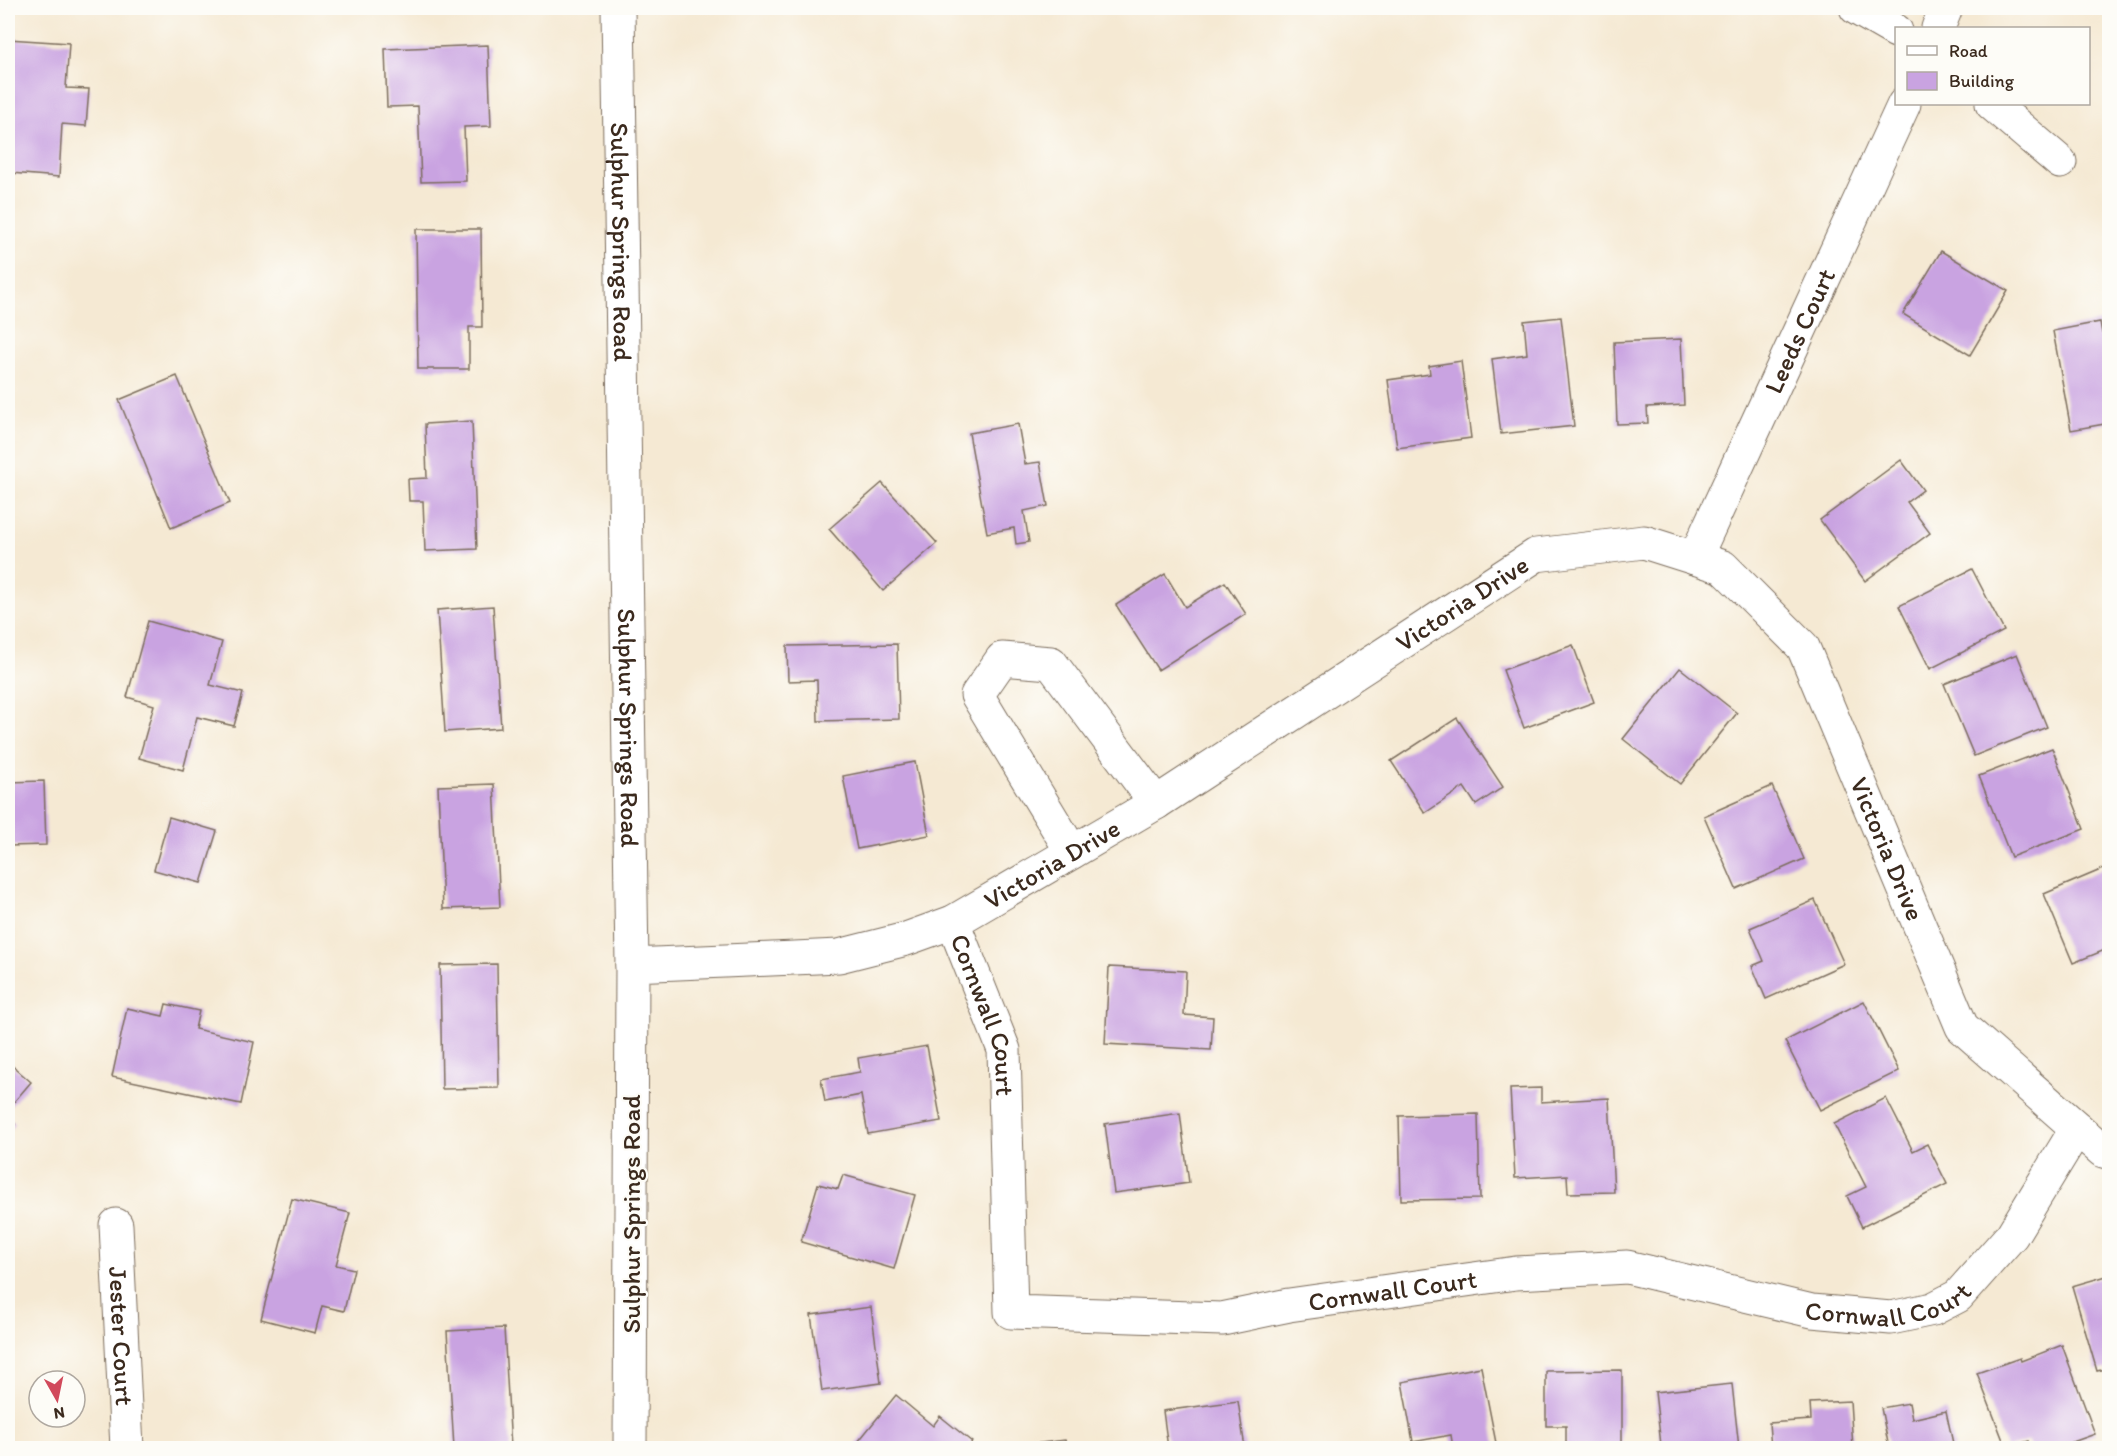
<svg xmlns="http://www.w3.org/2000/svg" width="2117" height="1456" font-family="Itim,sans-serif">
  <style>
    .building { fill: #c9a3e1 }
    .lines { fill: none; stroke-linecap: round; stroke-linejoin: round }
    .minor-casing { stroke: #7c6d5d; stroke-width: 35 }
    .minor { stroke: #fff; stroke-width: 33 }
    .labels { text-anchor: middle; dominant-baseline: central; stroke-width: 4.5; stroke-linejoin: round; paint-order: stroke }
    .street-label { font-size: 26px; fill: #3b2a1e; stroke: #fdfcf7 }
  </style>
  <rect width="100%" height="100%" fill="#fdfcf7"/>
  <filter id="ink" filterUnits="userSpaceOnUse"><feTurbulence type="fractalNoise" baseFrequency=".0167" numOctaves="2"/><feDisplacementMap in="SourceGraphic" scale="12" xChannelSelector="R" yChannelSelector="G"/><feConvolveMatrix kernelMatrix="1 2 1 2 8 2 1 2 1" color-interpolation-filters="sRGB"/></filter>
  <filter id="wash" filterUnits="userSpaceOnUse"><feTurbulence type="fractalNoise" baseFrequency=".008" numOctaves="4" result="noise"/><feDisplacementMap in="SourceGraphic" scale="24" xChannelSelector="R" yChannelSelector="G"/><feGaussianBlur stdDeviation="1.35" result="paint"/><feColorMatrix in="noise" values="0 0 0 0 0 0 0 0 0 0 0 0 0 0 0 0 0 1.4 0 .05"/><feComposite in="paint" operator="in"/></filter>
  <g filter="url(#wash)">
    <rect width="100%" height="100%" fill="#f5e9d3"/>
    <g id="blocks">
      <!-- building -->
      <g class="building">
        <polygon points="8,39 69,43 66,88 89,89 86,126 62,124 59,177 11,173 15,117 8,117"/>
        <polygon points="488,45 491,126 464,127 466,181 421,182 418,106 387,107 385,49"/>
        <polygon points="416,229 481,229 482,327 469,327 469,369 418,369"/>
        <polygon points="1941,251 2008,291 1970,355 1903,314"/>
        <polygon points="1561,317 1574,426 1501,434 1492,359 1527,354 1524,321"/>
        <polygon points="2100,322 2102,333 2110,332 2110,423 2071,430 2053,331"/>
        <polygon points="1681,339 1684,405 1647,407 1648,423 1617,424 1614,342"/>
        <polygon points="1461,361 1471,438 1397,448 1388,380 1430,374 1429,366"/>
        <polygon points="177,376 230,503 171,528 119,400"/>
        <polygon points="472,421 477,549 425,551 423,501 409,501 408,479 427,478 425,424"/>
        <polygon points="1018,424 1025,464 1040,462 1048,506 1024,511 1029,542 1016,544 1014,528 987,533 969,433"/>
        <polygon points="1901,460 1923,490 1907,502 1930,533 1865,581 1820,520"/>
        <polygon points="882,483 937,543 883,591 829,529"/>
        <polygon points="1972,569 2004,631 1930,669 1899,606"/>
        <polygon points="1165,574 1185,607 1225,582 1246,614 1158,670 1116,605"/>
        <polygon points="493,606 501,728 445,732 437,610"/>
        <polygon points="148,621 222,642 210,685 243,693 234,726 197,717 183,770 139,758 154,705 127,697"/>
        <polygon points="897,644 899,719 818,721 817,680 788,681 787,646"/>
        <polygon points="1573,645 1594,702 1524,728 1503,670"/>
        <polygon points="2017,654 2047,727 1974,756 1944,684"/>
        <polygon points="1680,668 1737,713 1680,784 1623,739"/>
        <polygon points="1457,718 1503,787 1476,805 1464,787 1425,813 1391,761"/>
        <polygon points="2052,748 2084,829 2011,857 1979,776"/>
        <polygon points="915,762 929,835 857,849 843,776"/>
        <polygon points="44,781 46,845 8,846 8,782"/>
        <polygon points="494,784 500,907 443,909 438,786"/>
        <polygon points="1772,786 1804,859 1736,889 1704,816"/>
        <polygon points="169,817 217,831 201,883 154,870"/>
        <polygon points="2110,866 2110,948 2073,963 2044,894"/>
        <polygon points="1815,900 1844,964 1766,999 1752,966 1764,961 1750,928"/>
        <polygon points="497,964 499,1088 442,1089 440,965"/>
        <polygon points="1109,967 1186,971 1184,1015 1213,1017 1211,1050 1105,1044"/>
        <polygon points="1864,1001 1899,1071 1820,1110 1785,1041"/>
        <polygon points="166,1004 199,1011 195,1029 254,1042 241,1104 112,1077 127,1008 163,1016"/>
        <polygon points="927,1046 941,1121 868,1134 861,1095 825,1102 821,1079 860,1072 858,1058"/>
        <polygon points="8,1062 31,1082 8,1109"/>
        <polygon points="1541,1088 1541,1102 1609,1098 1614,1192 1568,1193 1567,1175 1515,1178 1510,1089"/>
        <polygon points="1886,1098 1913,1151 1927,1144 1947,1184 1862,1227 1847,1196 1866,1187 1834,1124"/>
        <polygon points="1180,1113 1189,1183 1114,1193 1105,1124"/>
        <polygon points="1478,1114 1480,1199 1401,1200 1399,1116"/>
        <polygon points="8,1117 15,1124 8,1133"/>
        <polygon points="843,1175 915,1195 894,1269 801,1242 818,1184 838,1189"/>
        <polygon points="292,1199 350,1213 336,1265 354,1269 344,1311 322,1306 315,1333 261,1319"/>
        <polygon points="2110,1275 2110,1368 2097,1371 2072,1286"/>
        <polygon points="871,1307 881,1383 822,1391 811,1315"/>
        <polygon points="504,1328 511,1448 454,1448 447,1331"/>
        <polygon points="2062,1345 2095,1434 2056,1448 2031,1448 2029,1441 2006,1448 1977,1373 2020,1358 2021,1361"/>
        <polygon points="1481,1367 1497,1448 1453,1448 1451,1435 1413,1442 1402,1382"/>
        <polygon points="1622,1370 1622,1446 1566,1447 1566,1426 1546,1426 1546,1371"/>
        <polygon points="1732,1384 1739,1448 1679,1448 1678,1444 1661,1445 1655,1392"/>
        <polygon points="896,1395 933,1426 940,1416 972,1442 967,1448 853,1448"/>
        <polygon points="1238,1401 1245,1448 1168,1448 1163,1411"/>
        <polygon points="1850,1401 1853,1448 1771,1448 1769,1423 1811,1420 1810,1403"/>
        <polygon points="1909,1403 1912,1419 1946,1411 1954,1448 1889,1448 1881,1408"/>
        <polygon points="1065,1440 1067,1448 1008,1448 1008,1447"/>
      </g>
    </g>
  </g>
  <g filter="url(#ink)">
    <use href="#blocks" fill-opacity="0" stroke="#7c6d5d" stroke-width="1.5"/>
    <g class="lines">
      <defs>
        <g id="minor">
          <path id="s1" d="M618,8L632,965L630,1448"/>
          <polyline points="1856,8 1896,31"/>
          <polyline points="1938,28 1946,8"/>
          <polyline points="1992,104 2060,162"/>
          <path id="s2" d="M1695,558L1904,104"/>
          <polyline points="1072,852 977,695 1002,659 1051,663 1156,803"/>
          <path id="s3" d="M953,922L1004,1050L1011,1312L1222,1319L1289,1305L1516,1273L1627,1267L1812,1311L1891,1318L1933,1309L1958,1296L2012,1235L2077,1128"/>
          <path id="s4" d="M632,965L839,956L906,939L953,922L1156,803L1536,555L1644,542L1723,567L1803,647L1962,1027L2103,1151L2110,1153"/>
          <path id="s5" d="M116,1225L127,1448"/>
        </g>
      </defs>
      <!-- minor casing -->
      <use href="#minor" class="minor-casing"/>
      <!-- minor -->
      <use href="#minor" class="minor"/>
    </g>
  </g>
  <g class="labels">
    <!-- street labels -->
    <g class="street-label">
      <text stroke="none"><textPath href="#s1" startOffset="234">Sulphur Springs Road</textPath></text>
      <text stroke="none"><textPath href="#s2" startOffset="250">Leeds Court</textPath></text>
      <text stroke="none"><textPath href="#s4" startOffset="927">Victoria Drive</textPath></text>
      <text stroke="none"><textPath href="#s1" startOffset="720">Sulphur Springs Road</textPath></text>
      <text stroke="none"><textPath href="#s4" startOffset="1539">Victoria Drive</textPath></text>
      <text stroke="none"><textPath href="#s4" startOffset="441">Victoria Drive</textPath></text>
      <text stroke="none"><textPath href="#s3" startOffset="99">Cornwall Court</textPath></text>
      <text transform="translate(631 1214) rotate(-90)">Sulphur Springs Road</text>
      <text stroke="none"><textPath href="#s3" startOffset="784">Cornwall Court</textPath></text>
      <text stroke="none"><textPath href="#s3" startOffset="1288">Cornwall Court</textPath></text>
      <text stroke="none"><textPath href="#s5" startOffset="111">Jester Court</textPath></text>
    </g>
  </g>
  <!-- margin -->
  <rect width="2117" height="1456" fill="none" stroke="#fdfcf7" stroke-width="30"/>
  <!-- legend -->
  <rect x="1895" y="27" width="195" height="78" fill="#fdfcf7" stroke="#afa8a0" stroke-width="1.5"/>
  <rect x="1907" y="46" width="30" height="9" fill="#ffffff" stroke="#afa8a0" stroke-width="1.5"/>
  <text x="1949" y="57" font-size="18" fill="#3b2a1e">Road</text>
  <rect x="1907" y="72" width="30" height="18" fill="#c9a3e1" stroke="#afa8a0" stroke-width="1.5"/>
  <text x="1949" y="87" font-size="18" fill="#3b2a1e">Building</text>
  <!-- north arrow -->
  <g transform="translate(57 1399) rotate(171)"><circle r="28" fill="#fdfcf7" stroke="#afa8a0" stroke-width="1.5"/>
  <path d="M0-4.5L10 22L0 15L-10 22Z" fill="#d1495b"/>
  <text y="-9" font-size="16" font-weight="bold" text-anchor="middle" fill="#3b2a1e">N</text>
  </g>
</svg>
